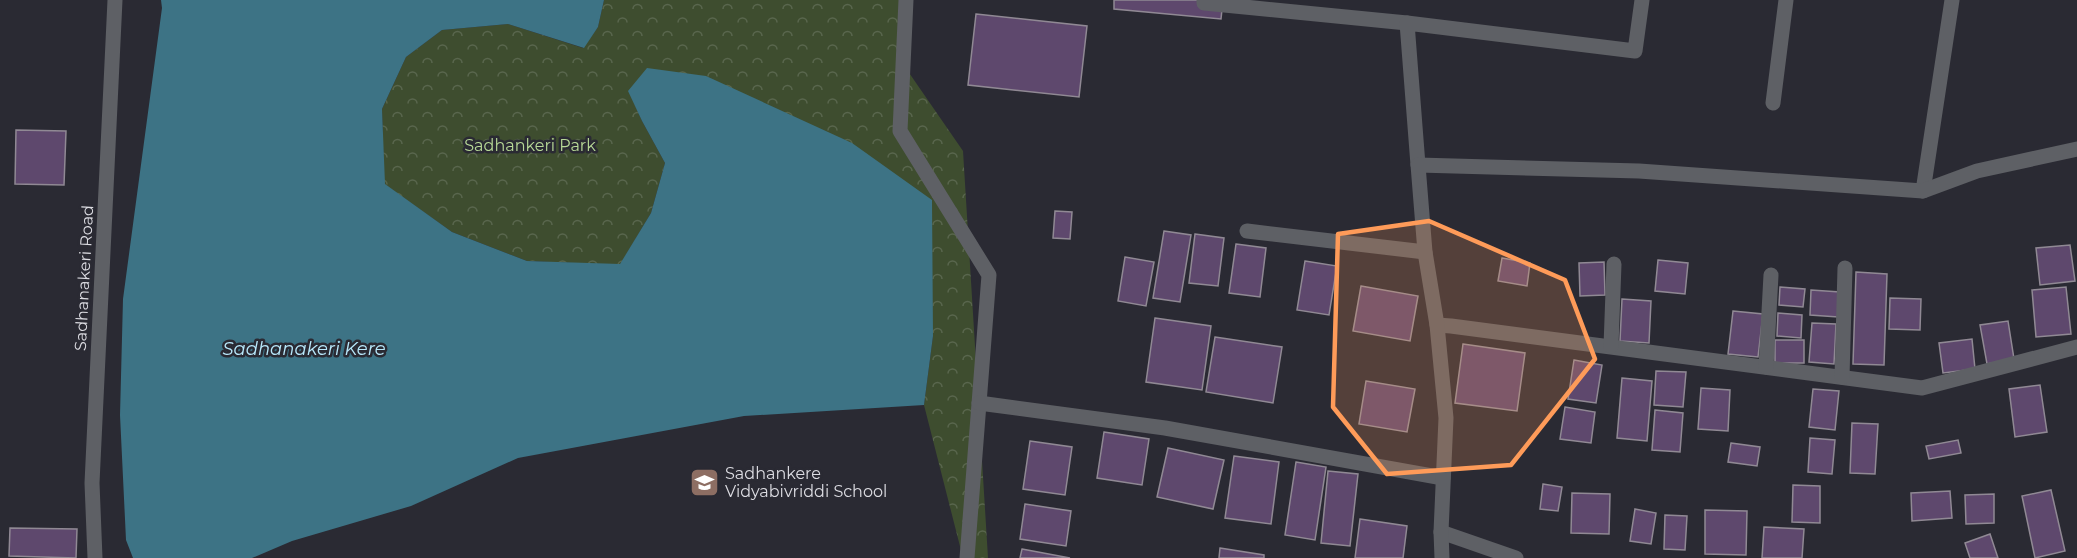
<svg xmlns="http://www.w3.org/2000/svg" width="2077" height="558" font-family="Montserrat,sans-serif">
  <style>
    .park { fill: url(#park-crowns) }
    .water { fill: #3d7385 }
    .building { fill: #5e486d; stroke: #908994; stroke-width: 1.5 }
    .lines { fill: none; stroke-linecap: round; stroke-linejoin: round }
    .minor { stroke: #5e6065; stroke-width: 15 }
    .marked { fill: #fe9b59; fill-opacity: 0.2; stroke: #fe9b59; stroke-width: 4.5; stroke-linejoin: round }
    .labels { text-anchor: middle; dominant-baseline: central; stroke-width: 5; stroke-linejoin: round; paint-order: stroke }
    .park-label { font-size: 16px; fill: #b8d997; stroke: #2a2a33 }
    .street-label { font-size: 16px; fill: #dcdce2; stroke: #2a2a33 }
    .poi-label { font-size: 16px; fill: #dcdce2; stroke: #2a2a33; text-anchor: start }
    .water-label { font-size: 18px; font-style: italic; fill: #b8e9fc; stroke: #2a2a33 }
  </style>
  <defs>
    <pattern id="park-crowns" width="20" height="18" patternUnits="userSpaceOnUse" patternTransform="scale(1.5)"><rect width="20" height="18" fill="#3e4d2f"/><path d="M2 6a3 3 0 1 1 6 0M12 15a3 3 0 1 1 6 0" fill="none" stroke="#59664d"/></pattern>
  </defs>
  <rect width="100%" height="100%" fill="#2a2a33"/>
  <!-- park -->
  <polygon class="park" points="604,0 909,0 905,67 963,151 988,558 963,558 924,405 933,336 629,91 642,121 665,163 651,213 620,265 527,261 452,232 384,184 382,109 406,57 442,30 508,24 583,48 598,27"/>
  <!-- water -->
  <polygon class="water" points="161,0 604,0 598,27 584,48 508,24 442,30 406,57 382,109 385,184 452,232 527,261 620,264 651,213 665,163 642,121 628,91 647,68 706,76 852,143 932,200 933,336 924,405 744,416 518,458 411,506 292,541 252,558 133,558 126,540 120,415 123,299 162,8"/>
  <!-- building -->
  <g class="building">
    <polygon points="1114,0 1223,0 1221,19 1114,9"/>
    <polygon points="976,14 1087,26 1079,97 968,85"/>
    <polygon points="16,130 66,131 64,185 15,184"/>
    <polygon points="1055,211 1072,212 1070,239 1053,238"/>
    <polygon points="1164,231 1191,235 1180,302 1153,298"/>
    <polygon points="1195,234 1224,238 1218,286 1189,283"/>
    <polygon points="1236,244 1266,248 1260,297 1229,293"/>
    <polygon points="2070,245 2075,281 2040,285 2036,248"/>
    <polygon points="1125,257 1154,262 1146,306 1118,301"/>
    <polygon points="1502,258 1530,263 1527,286 1498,281"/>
    <polygon points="1658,260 1688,263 1685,294 1655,291"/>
    <polygon points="1305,261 1337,266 1329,315 1297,310"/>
    <polygon points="1604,262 1605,295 1580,296 1579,263"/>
    <polygon points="1856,272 1887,274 1884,365 1853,364"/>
    <polygon points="1361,286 1418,296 1410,341 1353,331"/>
    <polygon points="1780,287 1805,289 1803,307 1779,305"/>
    <polygon points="2066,287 2071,334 2036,337 2032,290"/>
    <polygon points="1811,290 1840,292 1838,317 1810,315"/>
    <polygon points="1890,298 1921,299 1920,330 1889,329"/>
    <polygon points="1622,299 1651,301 1649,343 1620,341"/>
    <polygon points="1733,311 1763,314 1758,357 1728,354"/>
    <polygon points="1778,313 1802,315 1801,338 1777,336"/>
    <polygon points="1155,318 1211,326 1202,390 1146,382"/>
    <polygon points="2008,321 2014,359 1987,364 1980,325"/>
    <polygon points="1812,323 1836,324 1834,364 1809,362"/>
    <polygon points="1215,337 1282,347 1273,403 1206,392"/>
    <polygon points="1972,339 1975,369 1943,373 1939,343"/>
    <rect x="1775" y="340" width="29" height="23"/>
    <polygon points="1463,344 1525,353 1517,411 1455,403"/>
    <polygon points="1574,360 1602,365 1596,403 1568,399"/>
    <polygon points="1656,371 1686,372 1683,407 1654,405"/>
    <polygon points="1622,378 1652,381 1647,441 1617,438"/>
    <polygon points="1366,381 1415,389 1407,432 1359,424"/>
    <polygon points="2040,385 2047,432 2015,437 2009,389"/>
    <polygon points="1701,388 1730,390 1728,431 1698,429"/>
    <polygon points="1813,389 1839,391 1835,430 1809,427"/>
    <polygon points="1565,407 1595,412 1591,443 1560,439"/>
    <polygon points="1655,410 1683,413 1680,452 1652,450"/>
    <polygon points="1852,423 1878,424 1875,474 1850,473"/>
    <polygon points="1104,432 1149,439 1142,485 1097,478"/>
    <polygon points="1810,438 1835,440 1832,474 1808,472"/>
    <polygon points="1958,440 1961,453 1929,459 1926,446"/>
    <polygon points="1030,441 1072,447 1065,495 1023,489"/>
    <polygon points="1731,443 1760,447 1757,466 1728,462"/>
    <polygon points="1168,448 1224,460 1213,509 1157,497"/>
    <polygon points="1234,456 1279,462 1271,524 1225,518"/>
    <polygon points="1296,462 1326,467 1315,540 1285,535"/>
    <polygon points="1328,471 1358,474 1350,546 1321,543"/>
    <polygon points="1543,484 1562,487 1558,511 1540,509"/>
    <polygon points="1793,485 1820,486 1820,523 1792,522"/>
    <polygon points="2051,490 2065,551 2035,558 2022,496"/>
    <polygon points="1950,491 1952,518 1912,521 1911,493"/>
    <polygon points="1572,493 1610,494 1609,534 1571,533"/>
    <polygon points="1994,494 1994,523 1966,524 1965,495"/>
    <polygon points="1025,504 1071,511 1066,546 1020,539"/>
    <polygon points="1635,509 1656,513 1651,544 1630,541"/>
    <polygon points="1705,510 1747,511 1746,555 1705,554"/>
    <polygon points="1665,515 1687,516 1685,550 1664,549"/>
    <polygon points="1360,519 1407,526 1403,558 1355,558"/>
    <polygon points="1764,527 1804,529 1802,558 1762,558"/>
    <polygon points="10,528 77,529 76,558 9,556"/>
    <polygon points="1990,534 1998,558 1970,558 1965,543"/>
    <polygon points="1220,548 1264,555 1264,558 1219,558"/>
    <polygon points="1022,549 1070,558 1020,558"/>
  </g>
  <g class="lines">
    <!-- minor -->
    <g class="minor">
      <polyline points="906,0 900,131 989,275 967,558"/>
      <polyline points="1204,0 1204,3 1407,23"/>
      <polyline points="1773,103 1786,0"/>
      <polyline points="1418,165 1407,23 1635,51 1642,0"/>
      <polyline points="1923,191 1952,0"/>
      <polyline points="1247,231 1425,252"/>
      <polyline points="1437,325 1451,326 1922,388 2077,347"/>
      <polyline points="1611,346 1614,264"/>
      <polyline points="1766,367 1771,275"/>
      <polyline points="1842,377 1845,268"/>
      <polyline points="979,403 1165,428 1443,478"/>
      <polyline points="1441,532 1516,558"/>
      <polyline points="95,558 92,483 115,0"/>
      <polyline points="1442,558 1441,532 1446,418 1437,325 1425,252 1418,165 1639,171 1923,191 1977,171 2077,149"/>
    </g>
  </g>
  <!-- marked area -->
  <path class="marked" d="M1429,221L1565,280L1595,359L1511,465L1387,474L1333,407L1338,234Z"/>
  <!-- icons -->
  <defs>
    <symbol id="school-square" viewBox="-11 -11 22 22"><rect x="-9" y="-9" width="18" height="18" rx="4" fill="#8d6e63" stroke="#2a2a33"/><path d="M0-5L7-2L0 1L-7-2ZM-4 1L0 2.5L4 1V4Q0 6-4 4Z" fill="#fff"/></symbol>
  </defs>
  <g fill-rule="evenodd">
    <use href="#school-square" x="688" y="466" width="33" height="33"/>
  </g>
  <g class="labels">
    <!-- park labels -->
    <g class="park-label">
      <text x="530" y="145">Sadhankeri Park</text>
    </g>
    <!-- street labels -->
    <g class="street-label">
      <text transform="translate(84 278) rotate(-87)">Sadhanakeri Road</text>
    </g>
    <!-- poi labels -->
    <g class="poi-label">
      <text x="725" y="473">Sadhankere<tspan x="725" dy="18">Vidyabivriddi School</tspan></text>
    </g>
    <!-- water labels -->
    <g class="water-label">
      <text x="304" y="349">Sadhanakeri Kere</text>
    </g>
  </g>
</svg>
